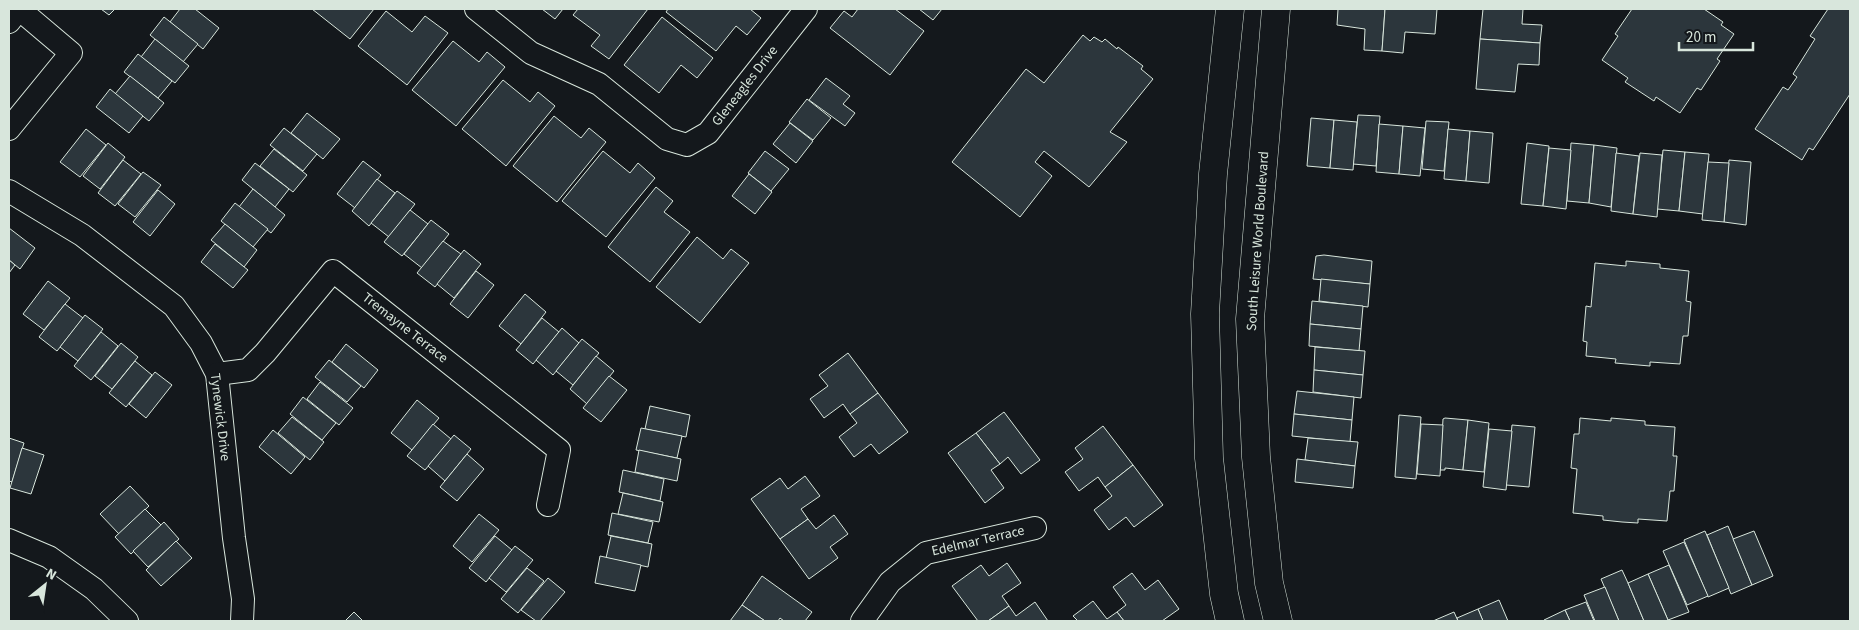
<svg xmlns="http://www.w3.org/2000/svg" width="1859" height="630" font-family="'Source Sans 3',sans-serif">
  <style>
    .building { fill: #2c363c; stroke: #d8e6dc }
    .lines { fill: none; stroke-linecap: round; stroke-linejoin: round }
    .street-casing { stroke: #d8e6dc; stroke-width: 24 }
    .secondary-casing { stroke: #d8e6dc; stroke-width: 29 }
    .street { stroke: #14181c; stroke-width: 22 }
    .secondary { stroke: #14181c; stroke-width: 28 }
    .labels { text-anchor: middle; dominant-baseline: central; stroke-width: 4; stroke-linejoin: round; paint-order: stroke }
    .street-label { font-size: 14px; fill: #d8e6dc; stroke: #14181c }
  </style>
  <rect width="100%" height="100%" fill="#14181c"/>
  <!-- building -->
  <g class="building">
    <polygon points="101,9 115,9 109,15"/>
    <polygon points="180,9 195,9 219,28 203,49 170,22"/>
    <polygon points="312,9 374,9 350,39"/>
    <polygon points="542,9 563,9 555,19"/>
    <polygon points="578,9 648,9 609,59 591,46 600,35 573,15"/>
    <polygon points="668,9 750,9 761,18 747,35 736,26 716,51 666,12"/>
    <polygon points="858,9 895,9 924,31 890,75 830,28 844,11 852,17"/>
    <polygon points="919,9 942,9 933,20"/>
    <polygon points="1338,9 1385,9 1382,51 1364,50 1365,29 1337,25"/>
    <polygon points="1385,9 1437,9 1435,34 1405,32 1403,53 1382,51"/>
    <polygon points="1483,9 1523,9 1522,24 1542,25 1540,43 1480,39"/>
    <polygon points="1632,9 1704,9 1723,22 1721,25 1734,34 1717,59 1720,61 1701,90 1697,88 1680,113 1656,97 1654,101 1625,82 1628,78 1602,60 1618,36 1615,34"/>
    <polygon points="1828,9 1850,9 1850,94 1813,150 1809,148 1802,160 1755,129 1783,87 1788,90 1797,77 1793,74 1815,39 1810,36"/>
    <polygon points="386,11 412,32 425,16 448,33 407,85 358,46"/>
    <polygon points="164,17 198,44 183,62 150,35"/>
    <polygon points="662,17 713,58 697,78 681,65 659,93 624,65"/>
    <polygon points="1083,35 1090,41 1094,37 1102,42 1105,39 1117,49 1118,47 1143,66 1141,69 1153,79 1110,132 1127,142 1089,187 1044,151 1035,162 1052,176 1020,217 952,162 1026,69 1044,83"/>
    <polygon points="155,39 189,66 175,83 141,57"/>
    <polygon points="1480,39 1540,43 1539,65 1518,64 1515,92 1476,89"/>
    <polygon points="453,41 479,62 487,52 505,67 456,126 412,90"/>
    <polygon points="138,54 172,81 158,98 124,72"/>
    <polygon points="130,76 164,103 149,121 115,94"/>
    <polygon points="826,78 850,96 843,104 855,113 845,126 809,100"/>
    <polygon points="503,80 530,102 538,92 555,106 506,166 462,129"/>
    <polygon points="110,89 143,116 129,133 96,107"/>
    <polygon points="807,99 831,118 813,140 789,122"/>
    <polygon points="307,113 340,139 323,159 291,133"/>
    <polygon points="1358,115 1380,116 1376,166 1353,164"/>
    <polygon points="554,116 581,138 589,128 606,142 557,202 513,166"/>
    <polygon points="1311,118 1334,120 1330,168 1307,166"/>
    <polygon points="1334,120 1357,122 1353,170 1330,168"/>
    <polygon points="1426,121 1449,122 1444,171 1422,169"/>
    <polygon points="790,123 813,141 796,163 773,144"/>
    <polygon points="1379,124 1403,126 1399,174 1376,172"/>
    <polygon points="1403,126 1425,128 1420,176 1399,174"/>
    <polygon points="284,128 317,154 303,171 270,145"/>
    <polygon points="86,129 106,145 80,177 60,162"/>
    <polygon points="1448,129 1470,131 1466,181 1444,179"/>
    <polygon points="1470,131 1493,133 1489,183 1466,181"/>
    <polygon points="108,143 125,157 100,189 83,176"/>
    <polygon points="1527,143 1549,146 1543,206 1521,204"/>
    <polygon points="1571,143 1594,145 1589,203 1567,201"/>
    <polygon points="1594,145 1617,148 1611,207 1589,203"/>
    <polygon points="1549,148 1571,150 1566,209 1543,206"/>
    <polygon points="274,149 307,175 293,192 260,166"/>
    <polygon points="1663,150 1685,152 1679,211 1657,209"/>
    <polygon points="603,151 630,173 638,163 655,178 606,237 562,201"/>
    <polygon points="765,151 789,169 771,191 748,173"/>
    <polygon points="1685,152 1709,154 1703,214 1679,211"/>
    <polygon points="1616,153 1639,156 1633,214 1611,211"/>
    <polygon points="1640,153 1662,155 1657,217 1633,214"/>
    <polygon points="123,160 141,174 115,206 98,193"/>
    <polygon points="1729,160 1751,162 1746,225 1724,222"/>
    <polygon points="363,161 381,175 355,208 337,194"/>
    <polygon points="1708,162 1729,163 1724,222 1702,220"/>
    <polygon points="255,163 289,189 275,207 242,180"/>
    <polygon points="143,172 161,185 135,217 118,204"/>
    <polygon points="749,174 772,192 755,214 732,196"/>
    <polygon points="377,179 395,193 369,226 352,211"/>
    <polygon points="656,187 673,201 664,212 690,232 650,282 608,247"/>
    <polygon points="253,189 285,215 271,233 239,207"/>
    <polygon points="158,190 175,204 150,236 133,222"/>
    <polygon points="397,191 415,204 389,237 371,223"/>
    <polygon points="235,203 268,229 253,247 221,221"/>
    <polygon points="410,210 428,224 402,256 384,242"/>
    <polygon points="431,220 449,234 422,268 404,254"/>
    <polygon points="225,224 257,250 244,267 211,240"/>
    <polygon points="9,228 35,248 20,269 9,260"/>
    <polygon points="697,237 723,259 731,249 749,263 700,323 656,287"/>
    <polygon points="443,241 461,254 435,287 417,273"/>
    <polygon points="215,244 248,270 233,288 201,262"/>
    <polygon points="464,250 481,264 454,298 437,284"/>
    <polygon points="1324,255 1372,261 1370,284 1313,279 1316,256"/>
    <polygon points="9,260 15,265 9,273"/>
    <polygon points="1626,261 1660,264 1660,268 1689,271 1686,301 1691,302 1688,336 1683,336 1680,364 1650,362 1650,366 1615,363 1616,359 1586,356 1587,342 1583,341 1586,306 1591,307 1595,263 1626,266"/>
    <polygon points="476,271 494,285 468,318 450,304"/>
    <polygon points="1321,279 1370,284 1368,307 1319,301"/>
    <polygon points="48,281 70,298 44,330 23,314"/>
    <polygon points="525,294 546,312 521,344 499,326"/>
    <polygon points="1312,301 1363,306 1361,329 1310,324"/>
    <polygon points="65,304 83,318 57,351 39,337"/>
    <polygon points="85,315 103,329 78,361 60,347"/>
    <polygon points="542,318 559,332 533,364 516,350"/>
    <polygon points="1310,324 1361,329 1359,351 1309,346"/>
    <polygon points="562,328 579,343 553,375 536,360"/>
    <polygon points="101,332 118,346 91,380 74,366"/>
    <polygon points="582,339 599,353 573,385 556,371"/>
    <polygon points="121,343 138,357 112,389 95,376"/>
    <polygon points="346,344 378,370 364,388 332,362"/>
    <polygon points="1315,347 1365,351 1363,375 1314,370"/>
    <polygon points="848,353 878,393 850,414 843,404 824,418 810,399 828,386 819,375"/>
    <polygon points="596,356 614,371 587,404 570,389"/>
    <polygon points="329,360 361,386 347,402 315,377"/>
    <polygon points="135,361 152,375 126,407 109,393"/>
    <polygon points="1314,370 1363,375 1361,398 1313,392"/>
    <polygon points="155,372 172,385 146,418 129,404"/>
    <polygon points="609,376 627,390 601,422 583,408"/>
    <polygon points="320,382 353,408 339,425 307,399"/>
    <polygon points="1297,391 1354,397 1352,420 1294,414"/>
    <polygon points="878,393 908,432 879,454 871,444 854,457 839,437 857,423 850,414"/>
    <polygon points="303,397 336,423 322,440 290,414"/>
    <polygon points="417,400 439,418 412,450 391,433"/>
    <polygon points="650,406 690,415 686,437 645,429"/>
    <polygon points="1004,412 1040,460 1021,474 1008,457 1000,464 976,433"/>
    <polygon points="1294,414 1352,420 1350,442 1292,436"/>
    <polygon points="1399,415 1421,417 1416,479 1395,477"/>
    <polygon points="292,417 324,442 310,460 278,433"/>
    <polygon points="1445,418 1468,420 1463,470 1445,468 1445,470 1440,470 1443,419"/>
    <polygon points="1580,418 1611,421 1611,418 1645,421 1645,425 1675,427 1673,456 1677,456 1674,491 1670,491 1667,521 1638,519 1638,523 1622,522 1603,520 1603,516 1573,513 1577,469 1571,468 1574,434 1579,434"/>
    <polygon points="1468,420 1489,423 1484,472 1463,470"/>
    <polygon points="433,424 451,439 425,470 407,456"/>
    <polygon points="1421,424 1443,425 1440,476 1417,474"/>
    <polygon points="1512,425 1535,427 1529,487 1506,485"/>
    <polygon points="1103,426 1133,465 1105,487 1098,477 1079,491 1065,472 1083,459 1075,448"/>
    <polygon points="641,428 682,436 677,458 636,450"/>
    <polygon points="1489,429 1512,431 1506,490 1483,487"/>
    <polygon points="273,430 305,457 291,474 259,447"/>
    <polygon points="976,433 1000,464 991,470 1004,488 985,503 948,453"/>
    <polygon points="454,435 471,449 445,481 428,466"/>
    <polygon points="9,438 24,443 12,482 9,481"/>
    <polygon points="1308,438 1358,442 1355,466 1305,460"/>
    <polygon points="22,448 44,455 31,494 10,488"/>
    <polygon points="639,450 681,459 677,481 635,472"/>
    <polygon points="467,454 484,469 457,501 440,487"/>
    <polygon points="1297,459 1355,466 1353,488 1295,482"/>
    <polygon points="1133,465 1163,505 1134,527 1126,517 1109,530 1094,510 1112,496 1105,487"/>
    <polygon points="623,470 664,479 660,501 619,492"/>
    <polygon points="805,476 820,496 801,509 808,519 780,539 751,499 780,478 788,489"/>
    <polygon points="130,486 149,506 119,534 100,514"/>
    <polygon points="623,493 663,502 659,522 618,514"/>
    <polygon points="145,509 161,525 131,554 115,537"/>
    <polygon points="612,513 653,522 648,543 608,535"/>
    <polygon points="479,514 499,530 472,562 453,546"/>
    <polygon points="834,515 848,534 830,547 838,558 809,579 780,539 808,519 816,529"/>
    <polygon points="164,522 179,539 148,567 133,551"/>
    <polygon points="1728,526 1752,585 1731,594 1707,535"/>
    <polygon points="1705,531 1729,588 1708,597 1684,540"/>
    <polygon points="1754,531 1773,576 1752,585 1733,539"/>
    <polygon points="495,536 512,550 486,582 469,568"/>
    <polygon points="611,536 652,544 648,567 606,558"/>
    <polygon points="176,541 192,558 161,586 146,570"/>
    <polygon points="1684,542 1708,596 1687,605 1663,551"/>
    <polygon points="515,546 533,560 506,592 489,578"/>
    <polygon points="600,556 641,565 635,591 595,583"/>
    <polygon points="1007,563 1021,583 1002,596 1009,606 988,621 978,621 952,586 981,565 989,576"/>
    <polygon points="1669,565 1689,612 1668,620 1648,574"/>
    <polygon points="527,568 544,581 518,613 501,599"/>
    <polygon points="1622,570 1628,583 1644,621 1619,621 1601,579"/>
    <polygon points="1132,573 1145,590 1158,580 1179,609 1162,621 1124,621 1117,612 1126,605 1113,587"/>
    <polygon points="1648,574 1668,620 1666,621 1644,621 1628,583"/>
    <polygon points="762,576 812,612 805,621 784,621 780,618 778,621 765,621 742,605"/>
    <polygon points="548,578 565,592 540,621 536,621 521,610"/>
    <polygon points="1605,587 1619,621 1595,621 1584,595"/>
    <polygon points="1499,600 1508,621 1483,621 1478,609"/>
    <polygon points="1093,601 1107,619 1117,612 1124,621 1078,621 1073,616"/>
    <polygon points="1035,602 1048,621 988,621 1009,606 1016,616"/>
    <polygon points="1586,602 1594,621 1570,621 1565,610"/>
    <polygon points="742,605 765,621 730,621"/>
    <polygon points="1478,609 1483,621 1458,621 1457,618"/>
    <polygon points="1565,610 1570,621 1545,621 1544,620"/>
    <polygon points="354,612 363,621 345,621"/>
    <polygon points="1454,612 1458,621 1433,621"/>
  </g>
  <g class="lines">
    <defs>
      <g id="street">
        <polyline points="476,9 531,53 599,84 667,139 687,145 708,133 806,9"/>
        <polyline points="9,22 19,9 71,53 9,129"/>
        <polyline points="9,191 82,235 174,306 201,343 217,374 234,538 243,599 242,621"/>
        <polyline points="217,374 248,370 265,353 333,271 559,450 548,505"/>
        <polyline points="9,540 49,557 94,589 127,621"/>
        <polyline points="862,621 890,582 926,553 1035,528"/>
      </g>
      <g id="secondary">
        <polyline points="1230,9 1213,174 1205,314 1209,458 1224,594 1230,621"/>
        <polyline points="1276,9 1250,319 1256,457 1269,583 1278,621"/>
      </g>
    </defs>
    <!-- street casing -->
    <use href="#street" class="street-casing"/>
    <!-- secondary casing -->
    <use href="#secondary" class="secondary-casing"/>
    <!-- street -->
    <use href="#street" class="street"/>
    <!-- secondary -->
    <use href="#secondary" class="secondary"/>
  </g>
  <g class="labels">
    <!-- street labels -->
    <g class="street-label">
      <text transform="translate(745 86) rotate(-52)">Gleneagles Drive</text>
      <text transform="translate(1258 241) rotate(-86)">South Leisure World Boulevard</text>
      <text transform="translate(405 328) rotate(38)">Tremayne Terrace</text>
      <text transform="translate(220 417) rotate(83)">Tynewick Drive</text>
      <text transform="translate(978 541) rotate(-13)">Edelmar Terrace</text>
    </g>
  </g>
  <!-- border -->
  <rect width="1859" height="630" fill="none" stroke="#d8e6dc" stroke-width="20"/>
  <!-- north arrow -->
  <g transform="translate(45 585) rotate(30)" stroke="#14181c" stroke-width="4" paint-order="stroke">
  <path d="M0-4L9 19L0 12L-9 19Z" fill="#d8e6dc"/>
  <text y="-8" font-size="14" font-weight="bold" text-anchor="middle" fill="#d8e6dc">N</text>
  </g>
  <!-- scale -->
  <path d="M1679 42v8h74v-8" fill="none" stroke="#d8e6dc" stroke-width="2.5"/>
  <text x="1686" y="42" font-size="15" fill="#d8e6dc" stroke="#14181c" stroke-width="4" paint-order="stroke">20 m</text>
</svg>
